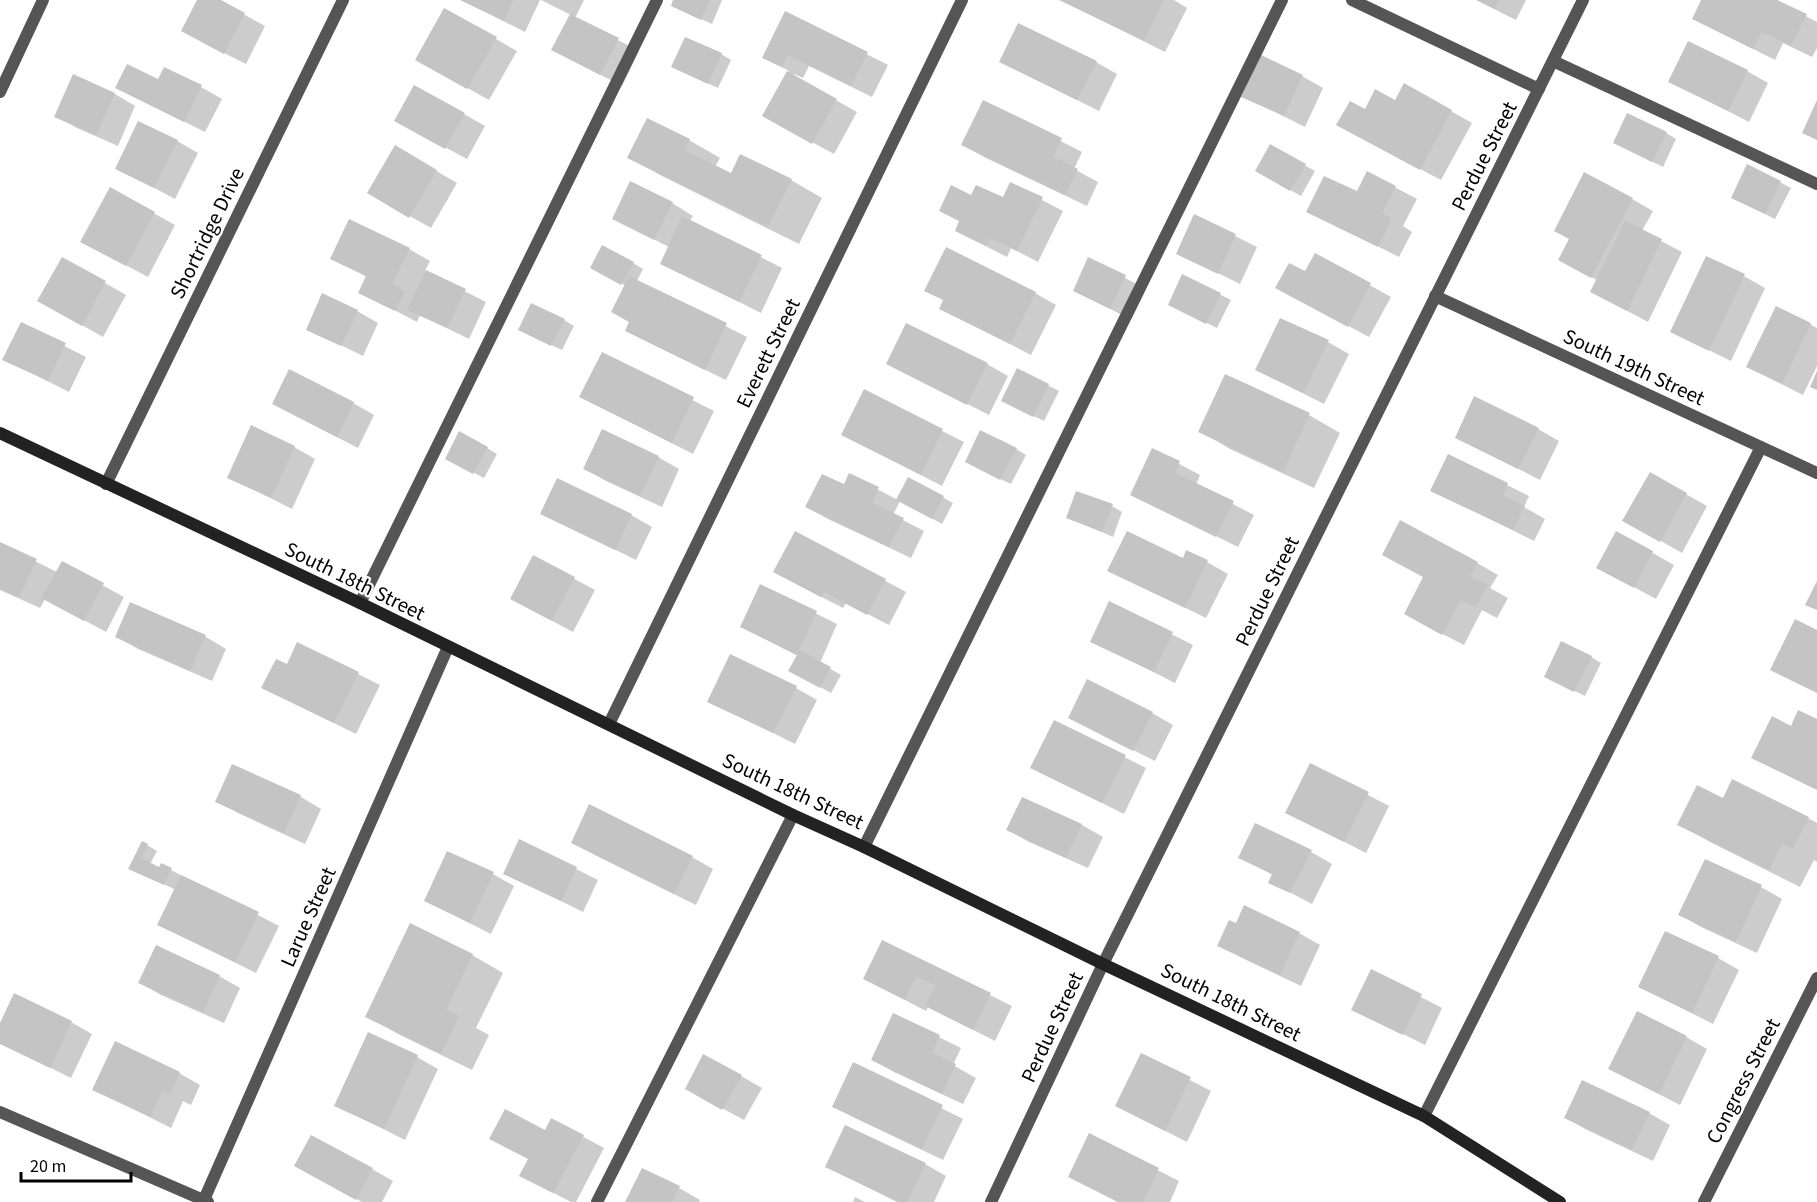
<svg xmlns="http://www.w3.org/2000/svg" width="1817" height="1202" font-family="'Source Sans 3',sans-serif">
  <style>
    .shadow { fill: #0003 }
    .building { fill: #c4c4c4 }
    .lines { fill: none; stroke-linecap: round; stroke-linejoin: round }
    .service { stroke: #555; stroke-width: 12 }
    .minor { stroke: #555; stroke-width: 12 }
    .secondary { stroke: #222; stroke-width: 12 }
    .labels { text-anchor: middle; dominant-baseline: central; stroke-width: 4.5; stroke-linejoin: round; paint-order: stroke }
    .street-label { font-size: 21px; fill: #000; stroke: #fff }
  </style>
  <rect width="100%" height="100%" fill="#fff"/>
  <!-- shadow -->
  <g class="shadow">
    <polygon points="198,0 218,0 265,26 246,64 204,43"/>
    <polygon points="462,0 540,0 525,32"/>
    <polygon points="541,0 584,0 575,18 639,51 622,86 553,50 571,15"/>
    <polygon points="675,0 722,0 712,24 683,11"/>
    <polygon points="1062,0 1174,0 1187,8 1165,52"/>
    <polygon points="1476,0 1526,0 1516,20"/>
    <polygon points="1703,0 1774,0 1817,22 1817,48 1812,57 1783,43 1775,60 1694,19"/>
    <polygon points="445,10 517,51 489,100 417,60"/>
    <polygon points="786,13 888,65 872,97 809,66 803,78 794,74 793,76 857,112 834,154 764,116 789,71 764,58"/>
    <polygon points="721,54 731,60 718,88 683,72"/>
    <polygon points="1001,62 1096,62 1117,74 1099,111"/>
    <polygon points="1747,71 1768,83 1749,122 1670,81"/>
    <polygon points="74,76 115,94 135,106 118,146 77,128 56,116"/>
    <polygon points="1302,76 1323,88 1305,127 1243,96"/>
    <polygon points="159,81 201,87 222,99 205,132 117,88"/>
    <polygon points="1405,85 1472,123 1441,180 1359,137 1365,111 1396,102"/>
    <polygon points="984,102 1082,152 1074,169 1098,182 1087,206 984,157 963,145"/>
    <polygon points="464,114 485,126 467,159 417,132"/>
    <polygon points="1666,133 1676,139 1663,167 1625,148"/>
    <polygon points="689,140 720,158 715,167 732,175 791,180 822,198 799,244 660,175 629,157"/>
    <polygon points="177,141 198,153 175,199 117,168"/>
    <polygon points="1270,146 1315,171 1301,196 1257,171"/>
    <polygon points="395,147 457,183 431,228 369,193"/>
    <polygon points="1748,166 1791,188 1775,219 1743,203"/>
    <polygon points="1368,173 1417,199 1403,226 1412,232 1399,257 1308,211 1358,193"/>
    <polygon points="1011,184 1063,211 1038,262 1011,248 1007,257 956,231 971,197 1003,199"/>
    <polygon points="110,189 175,225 148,277 103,253"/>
    <polygon points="1632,199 1653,211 1642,231 1682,252 1648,322 1592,292 1597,280 1581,272"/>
    <polygon points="672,203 693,216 690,221 782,268 761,313 662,263 669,247 614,219"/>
    <polygon points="1195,216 1257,247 1240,284 1178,253"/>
    <polygon points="409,249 430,261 425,271 486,302 469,339 420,315 417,322 360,292 367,277 332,258"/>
    <polygon points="1316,255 1391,297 1369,337 1298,299 1306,273"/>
    <polygon points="63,259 126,295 103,337 39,301"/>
    <polygon points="1089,259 1146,289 1131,320 1075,290"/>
    <polygon points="633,263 643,269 637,281 747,337 726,380 648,342 631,322 626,286 592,267"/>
    <polygon points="1183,276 1231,300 1217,328 1180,310"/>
    <polygon points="1744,276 1765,288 1731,361 1672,332"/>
    <polygon points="1035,293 1056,305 1031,355 941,308"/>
    <polygon points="357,311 378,323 363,356 308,329"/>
    <polygon points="564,320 574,326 562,350 530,335"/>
    <polygon points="21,324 86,357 69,392 4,359"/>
    <polygon points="1810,324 1817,328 1817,366 1803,395 1748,367"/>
    <polygon points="1328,342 1349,354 1324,404 1257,370"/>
    <polygon points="602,354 714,411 693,454 581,397"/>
    <polygon points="888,363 987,364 1008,376 989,415"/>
    <polygon points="1018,370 1059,391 1044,421 1013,406"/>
    <polygon points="864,392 964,442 942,486 843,435"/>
    <polygon points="353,403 374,415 358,448 294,415"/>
    <polygon points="1309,415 1340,433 1314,488 1230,449 1200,431"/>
    <polygon points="1538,429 1559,441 1540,480 1457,437"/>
    <polygon points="294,447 315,459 292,509 229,477"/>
    <polygon points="487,448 497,454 484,478 457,464"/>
    <polygon points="1016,449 1026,455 1011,484 977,468"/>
    <polygon points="1153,450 1200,475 1196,485 1254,515 1238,547 1132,494"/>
    <polygon points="1449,456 1529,496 1524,507 1545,519 1534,541 1432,490"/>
    <polygon points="658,457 679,469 662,507 606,481 585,469"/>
    <polygon points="1650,474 1707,506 1682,553 1624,520"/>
    <polygon points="850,475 898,500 909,479 953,503 942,524 900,501 893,515 924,531 911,558 828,519 807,507 844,486"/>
    <polygon points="1077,493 1112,506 1122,512 1113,537 1068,517"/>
    <polygon points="542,513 631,515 652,527 636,560"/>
    <polygon points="796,533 906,592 889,625 846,603 843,608 796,584"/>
    <polygon points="1617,533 1674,565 1656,599 1619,579"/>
    <polygon points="0,544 57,572 62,563 124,597 106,632 45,599 40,608 0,590"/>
    <polygon points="534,557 595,590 573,632 532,610"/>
    <polygon points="1183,560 1207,562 1228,574 1206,618 1109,570"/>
    <polygon points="1477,563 1498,575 1490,588 1508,598 1497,618 1482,610 1464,645 1427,626"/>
    <polygon points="761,586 837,624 820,663 841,675 831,693 790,670 798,656 742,627"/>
    <polygon points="1110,603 1193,645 1175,683 1092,641"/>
    <polygon points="131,604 206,637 226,649 212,681 138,649 117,637"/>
    <polygon points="298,644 380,685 356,734 263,688 287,666"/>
    <polygon points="1591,657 1601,663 1585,696 1556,682"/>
    <polygon points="796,688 817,700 795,744 709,701"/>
    <polygon points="1152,713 1173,725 1155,761 1091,729"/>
    <polygon points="1055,722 1146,768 1124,814 1032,768"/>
    <polygon points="1311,765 1389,806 1366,853 1287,812"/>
    <polygon points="233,766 301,797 321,809 305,844 238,813 217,801"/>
    <polygon points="1023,799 1082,825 1103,837 1088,868 1029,842 1008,830"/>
    <polygon points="1724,800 1808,818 1817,823 1817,862 1814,860 1800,887 1710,842 1679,824"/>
    <polygon points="520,841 598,880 583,912 505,873"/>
    <polygon points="147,845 157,851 150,864 160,869 171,870 279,926 256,973 159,925 176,890 130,868"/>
    <polygon points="1311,852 1332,864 1312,904 1270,882 1273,875 1240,857"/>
    <polygon points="593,854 692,857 713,869 696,905"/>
    <polygon points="493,874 514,886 491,934 426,901"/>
    <polygon points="1761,887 1782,899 1757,953 1701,927 1680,915"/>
    <polygon points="1299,933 1320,945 1301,986 1240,957 1219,945"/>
    <polygon points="883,942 1012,1006 995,1041 928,1007 926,1011 865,979"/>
    <polygon points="472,955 503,973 476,1028 489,1035 472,1070 398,1034 367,1016"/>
    <polygon points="1718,958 1739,970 1713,1024 1640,987"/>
    <polygon points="1371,971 1442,1008 1425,1045 1353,1009"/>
    <polygon points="219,976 240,988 224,1023 161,995 140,983"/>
    <polygon points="894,1015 961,1048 953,1065 976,1078 963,1104 894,1072 873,1060"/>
    <polygon points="71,1022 92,1034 71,1078 0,1043 0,1026"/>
    <polygon points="1686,1037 1707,1049 1680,1105 1610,1069"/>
    <polygon points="1142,1055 1211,1091 1187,1142 1117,1106"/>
    <polygon points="417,1057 438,1069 405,1140 336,1105"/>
    <polygon points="854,1064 963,1119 943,1160 855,1118 834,1106"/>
    <polygon points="179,1073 200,1085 191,1105 183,1101 171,1128 94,1089"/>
    <polygon points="741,1076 762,1088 744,1120 707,1100"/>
    <polygon points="1649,1113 1670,1125 1653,1161 1587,1130 1566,1118"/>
    <polygon points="552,1120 604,1148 576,1202 571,1202 542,1187 545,1132"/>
    <polygon points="1090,1136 1179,1181 1170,1202 1118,1202 1070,1177"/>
    <polygon points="925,1164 946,1176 934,1202 897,1202 827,1167"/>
    <polygon points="372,1169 393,1181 382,1202 362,1202 317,1178"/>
    <polygon points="642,1170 679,1188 700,1200 699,1202 626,1202"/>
    <polygon points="855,1197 865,1202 853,1202"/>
  </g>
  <!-- building -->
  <g class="building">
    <polygon points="197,0 221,0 245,13 224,54 181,31"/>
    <polygon points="460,0 513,0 504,21"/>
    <polygon points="673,0 710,0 701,20 671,6"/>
    <polygon points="1059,0 1164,0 1144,41"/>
    <polygon points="1477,0 1499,0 1495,9"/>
    <polygon points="1701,0 1777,0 1807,14 1791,46 1762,32 1753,49 1692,19"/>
    <polygon points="444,8 497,37 467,89 415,60"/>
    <polygon points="785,11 868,52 851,86 788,55 782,67 762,58"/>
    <polygon points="570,14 619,38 600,75 551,50"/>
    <polygon points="1018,23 1097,61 1077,100 999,62"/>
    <polygon points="685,37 722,53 708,84 671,67"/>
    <polygon points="1688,41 1748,70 1728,111 1668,82"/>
    <polygon points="1261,55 1303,75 1284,116 1241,97"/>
    <polygon points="127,64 158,79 164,67 202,85 184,122 115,88"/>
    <polygon points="787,71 837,99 812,144 762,116"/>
    <polygon points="73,74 115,93 96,135 54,117"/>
    <polygon points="1404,83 1452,110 1420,170 1336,125 1350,101 1365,109 1375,89 1395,100"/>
    <polygon points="414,85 465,113 445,149 394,121"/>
    <polygon points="983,100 1062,138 1053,157 1078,169 1065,195 961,145"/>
    <polygon points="1817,100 1817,140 1802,133"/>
    <polygon points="1627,113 1667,132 1652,162 1613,143"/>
    <polygon points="647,118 690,139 684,150 731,173 740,154 792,179 768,227 627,158"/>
    <polygon points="138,121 178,140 154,188 115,169"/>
    <polygon points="1270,144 1306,164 1290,191 1255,171"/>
    <polygon points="395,145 437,170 409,218 367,193"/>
    <polygon points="1747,164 1781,181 1765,214 1731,198"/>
    <polygon points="1367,171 1396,186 1382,213 1392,218 1378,247 1306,212 1324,176 1357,191"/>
    <polygon points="1584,172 1633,198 1591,278 1558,260 1569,239 1554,231"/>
    <polygon points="630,181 673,202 654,240 612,219"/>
    <polygon points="1010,182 1043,197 1017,251 990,238 986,246 955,231 959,221 939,211 951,185 971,195 976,185 1003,197"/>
    <polygon points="110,187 155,212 126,266 80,242"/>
    <polygon points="1194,214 1236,234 1218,274 1176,254"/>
    <polygon points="682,216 762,255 739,302 660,264"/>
    <polygon points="349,219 410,248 392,284 405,291 395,311 358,293 366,276 330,259"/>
    <polygon points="1625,221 1662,239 1627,311 1590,292"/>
    <polygon points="602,245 634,262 621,285 590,268"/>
    <polygon points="946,247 1036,292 1010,344 939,309 943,300 924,291"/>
    <polygon points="1315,253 1371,283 1348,327 1275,288 1289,263 1305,271"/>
    <polygon points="1706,256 1745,274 1709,351 1670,332"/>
    <polygon points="62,257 106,281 82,326 37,301"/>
    <polygon points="1088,257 1126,275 1110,309 1073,291"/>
    <polygon points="426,270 466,289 447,328 407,310"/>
    <polygon points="1182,274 1221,293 1206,324 1168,305"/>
    <polygon points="629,276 727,323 705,370 625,331 629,322 611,312"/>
    <polygon points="322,293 358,310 341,346 306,330"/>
    <polygon points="531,303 565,319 551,346 518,330"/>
    <polygon points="1776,306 1811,323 1782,384 1746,367"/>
    <polygon points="1280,318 1329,340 1303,393 1255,370"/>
    <polygon points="21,322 66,343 48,381 2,360"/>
    <polygon points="906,323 988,363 967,405 886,364"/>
    <polygon points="602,352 694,397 672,443 579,397"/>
    <polygon points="1017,368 1049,384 1033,417 1001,401"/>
    <polygon points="289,369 354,402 337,437 272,404"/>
    <polygon points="1817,371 1817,390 1810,387"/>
    <polygon points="1225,374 1310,413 1283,472 1198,432"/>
    <polygon points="864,389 943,429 921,475 841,435"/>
    <polygon points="1474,396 1539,428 1518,469 1455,438"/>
    <polygon points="251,425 295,446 271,498 227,478"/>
    <polygon points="602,429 659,456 640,496 583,469"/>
    <polygon points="980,430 1017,448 1000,480 965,462"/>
    <polygon points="459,431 488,447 473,474 445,459"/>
    <polygon points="1152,448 1180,461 1175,473 1234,501 1216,537 1130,495"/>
    <polygon points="1448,454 1508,483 1503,495 1525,506 1513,530 1430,491"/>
    <polygon points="1650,472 1687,493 1660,542 1622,521"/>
    <polygon points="849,473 879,487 872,503 904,518 889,547 805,507 822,474 844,484"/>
    <polygon points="908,477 944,496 932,519 896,500"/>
    <polygon points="557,478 632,514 615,550 540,514"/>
    <polygon points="1076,491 1113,504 1102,532 1066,518"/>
    <polygon points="1400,520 1478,562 1470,576 1488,585 1476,607 1461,600 1442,635 1404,614 1423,577 1382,555"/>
    <polygon points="795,531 886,579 867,615 824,592 821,597 773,572"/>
    <polygon points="1127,531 1183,558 1186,550 1208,560 1185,608 1107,571"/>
    <polygon points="1616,531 1653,551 1634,588 1596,568"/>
    <polygon points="0,542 37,559 19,597 0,589"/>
    <polygon points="533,555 575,577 552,621 510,599"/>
    <polygon points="62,561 104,583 84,621 41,598"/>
    <polygon points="1817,581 1817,610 1805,605"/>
    <polygon points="760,584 817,611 799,650 831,667 820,688 788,671 797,655 740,627"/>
    <polygon points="1109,601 1173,632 1154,672 1090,642"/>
    <polygon points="130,602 206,635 190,671 115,637"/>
    <polygon points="1795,619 1817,630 1817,693 1770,670"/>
    <polygon points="1561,641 1592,656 1574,692 1544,677"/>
    <polygon points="297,642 359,672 334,723 261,688 276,659 287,664"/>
    <polygon points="730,654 797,686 773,733 707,702"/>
    <polygon points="1087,679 1153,712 1133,751 1068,718"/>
    <polygon points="1798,710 1817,719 1817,790 1751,758 1772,716 1791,726"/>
    <polygon points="1054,720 1126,755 1102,803 1030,768"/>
    <polygon points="1310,763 1369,792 1344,842 1285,813"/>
    <polygon points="232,764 301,795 284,833 215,802"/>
    <polygon points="1732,779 1809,817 1793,849 1782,844 1769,870 1677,825 1697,785 1723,798"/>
    <polygon points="1022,797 1082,824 1066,858 1006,830"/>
    <polygon points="589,804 693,856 674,894 571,843"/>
    <polygon points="1255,823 1312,850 1290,893 1268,883 1272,874 1238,858"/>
    <polygon points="519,839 577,867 561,901 503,874"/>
    <polygon points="142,841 148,844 141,858 159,867 161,863 172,868 164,885 128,869"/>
    <polygon points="447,851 494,872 470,923 424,901"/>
    <polygon points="1705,859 1762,885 1736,942 1678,915"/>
    <polygon points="181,875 259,912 235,962 157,925"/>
    <polygon points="1244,905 1300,932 1280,975 1217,946 1229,920 1236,923"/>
    <polygon points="410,923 473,954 446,1010 459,1016 441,1054 365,1017"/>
    <polygon points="1665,931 1719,956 1692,1013 1638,987"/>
    <polygon points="882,940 991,993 973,1030 925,1006 936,986 916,976 905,1000 863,979"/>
    <polygon points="156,945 220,975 203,1012 138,983"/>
    <polygon points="1371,969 1422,994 1403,1035 1351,1010"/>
    <polygon points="14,993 72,1021 50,1068 0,1044 0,1023"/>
    <polygon points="1637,1011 1687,1036 1659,1094 1608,1069"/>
    <polygon points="893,1013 940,1035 932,1053 956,1064 942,1094 871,1060"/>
    <polygon points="368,1032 418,1055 384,1129 334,1106"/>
    <polygon points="115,1041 180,1072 170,1094 162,1091 150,1117 92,1090"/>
    <polygon points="1141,1053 1191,1077 1165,1131 1115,1106"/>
    <polygon points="703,1054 742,1075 722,1110 685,1089"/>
    <polygon points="853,1062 943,1105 922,1149 832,1107"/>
    <polygon points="1582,1080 1650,1112 1632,1150 1564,1118"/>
    <polygon points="505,1109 545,1130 551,1118 584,1135 553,1193 519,1176 528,1159 489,1139"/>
    <polygon points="845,1125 926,1163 907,1202 899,1202 825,1167"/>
    <polygon points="1089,1133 1159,1168 1143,1202 1118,1202 1068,1177"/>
    <polygon points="311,1135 373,1168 356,1200 294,1166"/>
    <polygon points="642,1168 680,1186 672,1202 625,1202"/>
  </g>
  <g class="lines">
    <!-- service -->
    <g class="service">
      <polyline points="1553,61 1817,184"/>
      <polyline points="0,92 43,0"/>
      <polyline points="360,603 657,0"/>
      <polyline points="864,847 1282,0"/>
      <polyline points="1424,1116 1761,447"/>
      <polyline points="597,1202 793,815"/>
    </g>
    <!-- minor -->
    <g class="minor">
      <polyline points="1352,0 1539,89"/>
      <polyline points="1435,296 1817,473"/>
      <polyline points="106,484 343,0"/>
      <polyline points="609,724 962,0"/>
      <polyline points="0,1112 208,1202"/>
      <polyline points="203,1202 448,647"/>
      <polyline points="991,1202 1103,964 1583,0"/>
      <polyline points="1704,1202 1817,978"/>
    </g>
    <!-- secondary -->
    <polyline class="secondary" points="0,433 360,603 793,815 864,847 1103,964 1424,1116 1560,1202"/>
  </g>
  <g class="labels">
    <!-- street labels -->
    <g class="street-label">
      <text transform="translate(1484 156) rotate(-63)">Perdue Street</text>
      <text transform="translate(207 233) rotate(-64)">Shortridge Drive</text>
      <text transform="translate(768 353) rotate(-64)">Everett Street</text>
      <text transform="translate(1634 367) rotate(25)">South 19th Street</text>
      <text transform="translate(355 581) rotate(26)">South 18th Street</text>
      <text transform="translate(1267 591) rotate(-64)">Perdue Street</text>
      <text transform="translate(793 791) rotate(25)">South 18th Street</text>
      <text transform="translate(308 917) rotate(-66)">Larue Street</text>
      <text transform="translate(1231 1002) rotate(26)">South 18th Street</text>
      <text transform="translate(1052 1027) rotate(-65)">Perdue Street</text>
      <text transform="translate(1743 1081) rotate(-63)">Congress Street</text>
    </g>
  </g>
  <!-- scale -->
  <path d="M21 1172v9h110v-9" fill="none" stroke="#000000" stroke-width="3"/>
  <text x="30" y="1172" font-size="18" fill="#000000" stroke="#ffffff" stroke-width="4.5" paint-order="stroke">20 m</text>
</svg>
